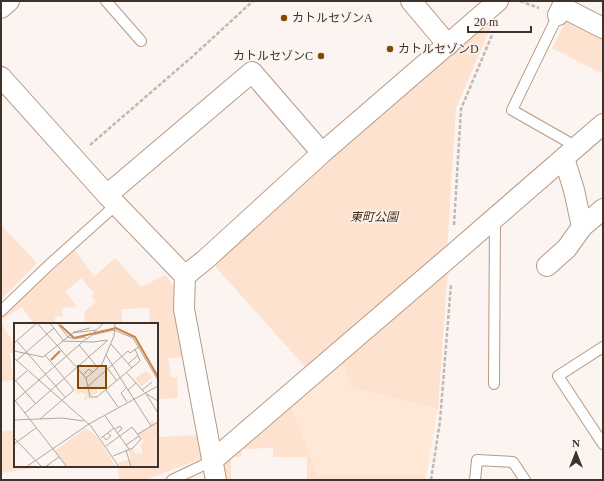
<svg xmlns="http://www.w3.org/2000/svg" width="604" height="481" font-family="'Times New Roman','Noto Sans JP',serif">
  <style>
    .built { fill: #ffe8d6 }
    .green { fill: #fce2cf }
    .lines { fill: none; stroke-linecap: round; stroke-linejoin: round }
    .service-casing { stroke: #b79a84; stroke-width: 12 }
    .minor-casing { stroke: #b79a84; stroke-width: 22 }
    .path { stroke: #c1b8b2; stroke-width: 2.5; stroke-dasharray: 4 2; stroke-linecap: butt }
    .service { stroke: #fff; stroke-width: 10 }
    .minor { stroke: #fff; stroke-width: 20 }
    .poi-dot { fill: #844803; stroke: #fbf4f0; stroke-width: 1.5 }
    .labels { text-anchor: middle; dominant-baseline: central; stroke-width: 3; stroke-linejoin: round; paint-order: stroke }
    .poi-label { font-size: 12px; fill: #3e3229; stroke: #fbf4f0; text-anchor: start }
    .park-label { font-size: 12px; font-style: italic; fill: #4a2c11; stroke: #fbf4f0 }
    .inset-river { fill: none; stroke: #cc8444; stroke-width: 2 }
    .inset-road { fill: none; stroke: #afa6a0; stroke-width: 1 }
    .view { fill: #844803; fill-opacity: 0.15; stroke: #844803; stroke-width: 2 }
    .inset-edge { fill: none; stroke: #3e3229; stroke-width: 2 }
  </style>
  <rect width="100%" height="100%" fill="#fbf4f0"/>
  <!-- built -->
  <polygon class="built" points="342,362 352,388 438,409 426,475 318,475 290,404"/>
  <!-- green -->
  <g class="green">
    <polygon points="499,8 456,108 447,251 308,370 212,263"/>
    <polygon points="567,19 603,37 603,74 552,48"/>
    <polygon points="1,225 37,263 1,299"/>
    <polygon points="75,250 94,277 115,258 141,287 165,275 175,287 186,357 168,358 171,377 177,377 178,398 157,399 157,324 150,324 149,308 122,309 122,324 85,324 84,312 96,302 91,296 94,293 81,278 65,292 75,304 76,307 62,308 63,316 55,317 56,324 34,324 22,307 1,320 1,318"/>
    <polygon points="448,266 438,409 352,388 342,362"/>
    <polygon points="1,323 15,345 15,353 10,353 13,380 1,382"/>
    <polygon points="290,404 318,475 426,475 425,480 307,480 307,457 273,457 273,448 242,449 241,457 233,457 231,460 231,479 249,479 249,480 224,480 221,466"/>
    <polygon points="15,430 15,466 51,466 26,469 1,473 1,432"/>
    <polygon points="200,435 201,459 145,480 119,480 118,466 157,466 157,437"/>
  </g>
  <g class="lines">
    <defs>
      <g id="service">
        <polyline points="106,1 141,41"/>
        <polyline points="558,15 512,110 577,147"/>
        <polyline points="1,311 49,265 117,204"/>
        <polyline points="603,347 558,376 603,444"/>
        <polyline points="494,384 495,218"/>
        <polyline points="172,480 212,461"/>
        <polyline points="475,480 477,460 513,462 525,480"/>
      </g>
      <g id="minor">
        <polyline points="411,1 448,45"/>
        <polyline points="1,8 9,1"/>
        <polyline points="558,15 562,7 603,28"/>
        <polyline points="1,77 107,195 185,276 184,309 216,480"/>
        <polyline points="107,195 252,72 322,153"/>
        <polyline points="582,227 603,209"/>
        <polyline points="547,266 567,248 582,227 574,190 564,158"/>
        <polyline points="185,276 206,259 322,153 498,1"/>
        <polyline points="212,461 452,255 603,124"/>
      </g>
    </defs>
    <!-- service casing -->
    <use href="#service" class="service-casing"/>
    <!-- minor casing -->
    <use href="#minor" class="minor-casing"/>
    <!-- path -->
    <g class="path">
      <polyline points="520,1 539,8"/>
      <polyline points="90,145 193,56 253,1"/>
      <polyline points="454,225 461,109 492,35"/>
      <polyline points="431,480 440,421 451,284"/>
    </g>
    <!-- service -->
    <use href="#service" class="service"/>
    <!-- minor -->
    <use href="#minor" class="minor"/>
  </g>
  <!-- markers -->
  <g class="poi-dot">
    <circle cx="284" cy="18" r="4"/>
    <circle cx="390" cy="49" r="4"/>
    <circle cx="321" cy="56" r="4"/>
  </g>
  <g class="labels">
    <!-- poi labels -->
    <g class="poi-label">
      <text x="292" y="18">カトルセゾンA</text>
      <text x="398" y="49">カトルセゾンD</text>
      <text x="313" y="56" text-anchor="end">カトルセゾンC</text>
    </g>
    <!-- park labels -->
    <g class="park-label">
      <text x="374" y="217">東町公園</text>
    </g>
  </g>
  <!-- overview -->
  <g transform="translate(14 323)">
    <rect width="144" height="144" fill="#fbf4f0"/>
    <path d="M132,48L138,54L127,64L121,55ZM77,61L79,64H83V70L70,78V73L74,72L66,69L65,72L61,68ZM139,97L141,101L144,99V144H106L104,140L117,136L114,127L119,125L122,132L124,128L125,131L129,130L126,122L130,119L124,111L137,103L136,99ZM72,105L84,115L102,144H53L41,128Z" fill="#fce2cf"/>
    <path class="inset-river" d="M46,2L60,15L102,5L121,14L144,54M37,37L46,28"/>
    <path class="inset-road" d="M23,0L72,55L76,74H83L126,38L121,26M36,0L49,17M43,0L54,14L60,16L71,14L73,16L78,12L100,7L119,15L144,57M59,10L82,7M77,12L90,0M3,18L51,74M48,18L79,19L93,17M0,20L23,0M97,21L118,45M65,22L84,45M0,28L29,34L60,9L76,5M92,32L114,67L122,60M0,35L77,103L105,144M2,38L40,5M114,41L124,32M94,46L103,58M113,50L130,69M69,52L75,46L79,50M72,55L88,41L100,13L101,0M0,56L22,81M0,59L13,48M74,63L114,28L116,30L126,23M112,65L107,70L113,79M92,67L104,84M114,67L137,103M128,67L138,59M131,69L144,90M133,71L144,78M0,76L53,144M1,78L73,15M11,90L94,17M91,93L115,126M26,96L60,67L31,32M0,97L48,95L70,98M101,106L106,103L108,106L103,110M124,111L144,99M89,113L92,117L97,113L94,110M0,115L28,144M87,115L100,105M0,121L22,105M112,122L125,113M92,123L118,104L127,116L119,125L99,133M112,127L117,144M12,144L75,101L144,63M31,144L45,134"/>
    <path class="view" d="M64,43H92V65H64Z"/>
    <rect width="144" height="144" class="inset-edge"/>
  </g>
  <!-- border -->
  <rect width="604" height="481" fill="none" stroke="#3e3229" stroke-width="4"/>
  <!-- north arrow -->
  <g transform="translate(576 453)" stroke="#fbf4f0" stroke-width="3" paint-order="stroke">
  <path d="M0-3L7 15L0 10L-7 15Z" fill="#3e3229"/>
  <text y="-6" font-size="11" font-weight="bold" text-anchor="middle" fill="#3e3229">N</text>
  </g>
  <!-- scale -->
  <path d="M468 26v6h63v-6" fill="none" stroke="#3e3229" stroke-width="2"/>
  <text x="474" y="26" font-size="12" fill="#3e3229" stroke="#fbf4f0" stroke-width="3" paint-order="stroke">20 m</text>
</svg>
